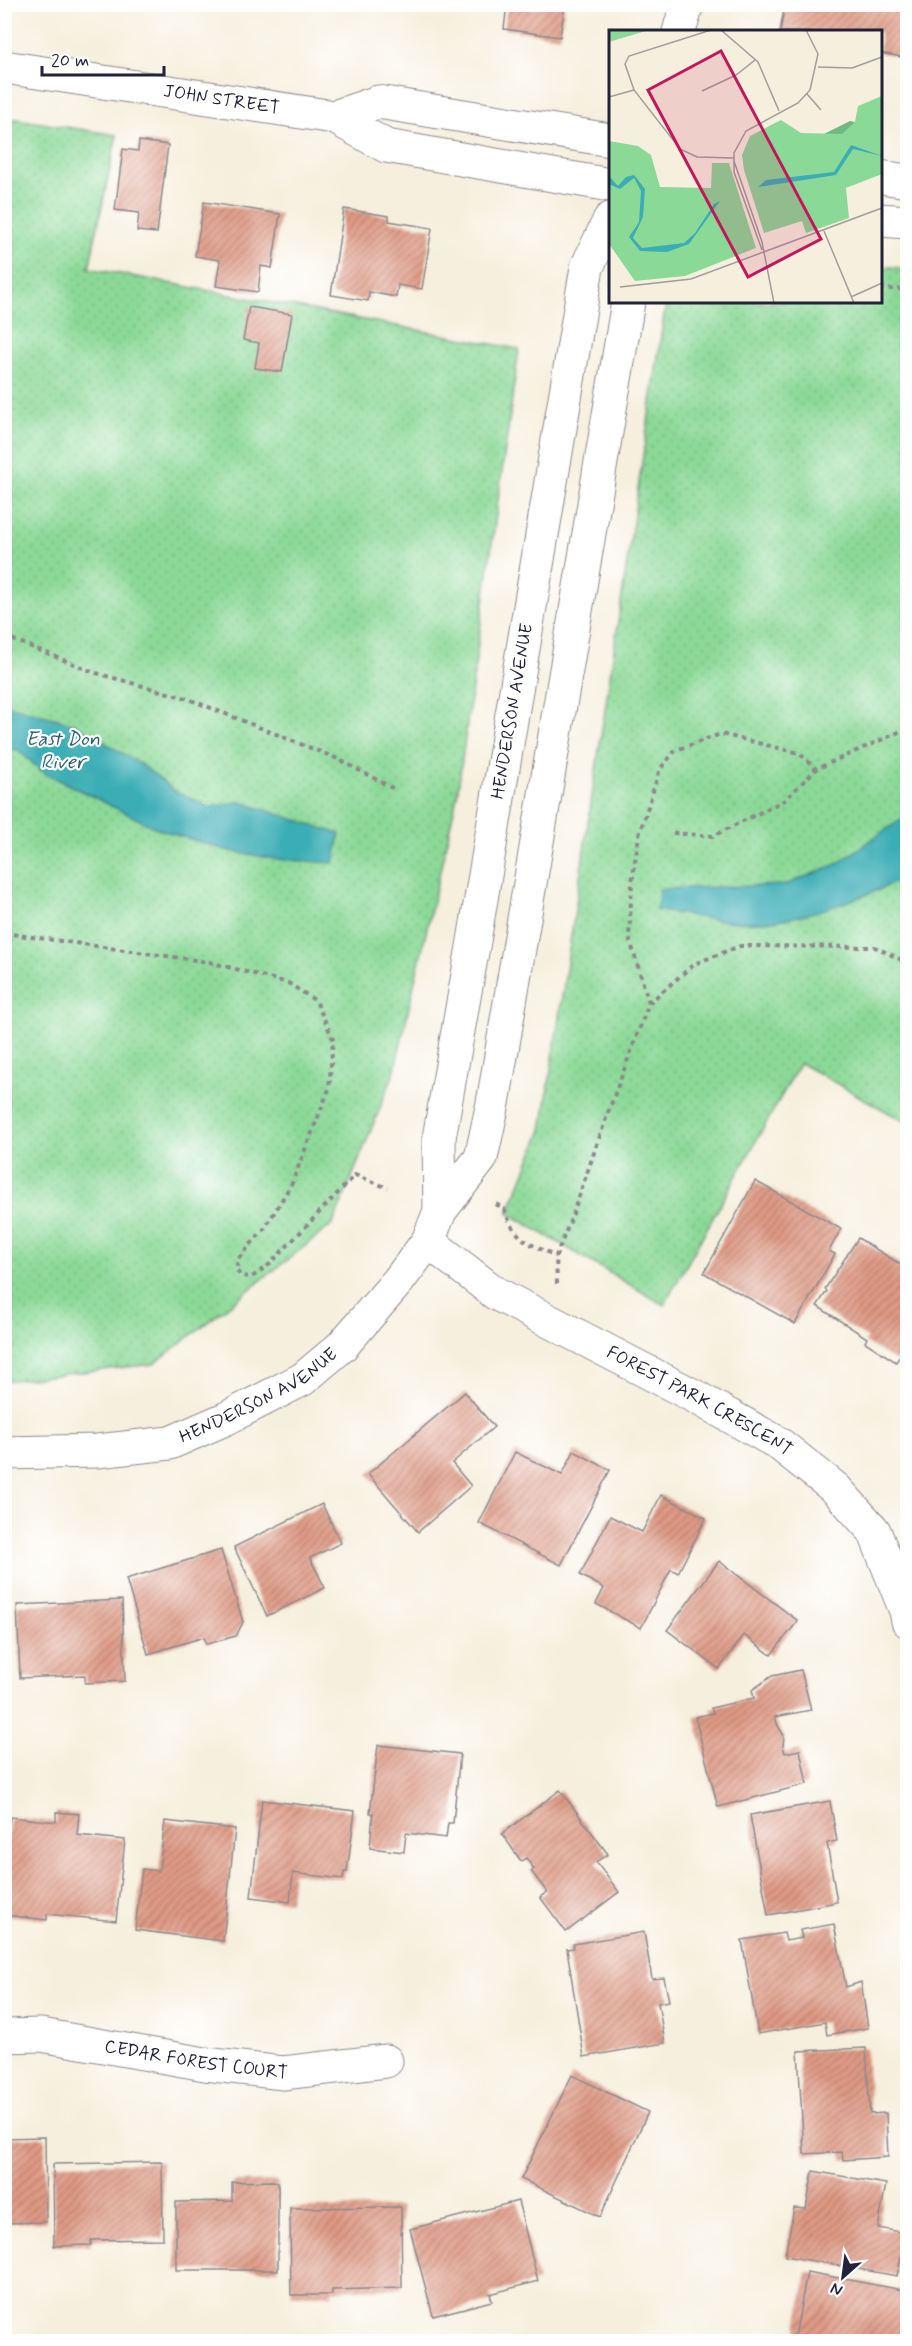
<svg xmlns="http://www.w3.org/2000/svg" width="912" height="2346" font-family="Mynerve,sans-serif">
  <style>
    .park { fill: url(#park-dots); stroke: #567e69; stroke-width: 1.5 }
    .water { fill: #3badb5; stroke: #2e6878; stroke-width: 1.5 }
    .building { fill: url(#building-hatch) }
    .lines { fill: none; stroke-linecap: round; stroke-linejoin: round }
    .minor-casing { stroke: #8c888c; stroke-width: 35 }
    .major-casing { stroke: #8c888c; stroke-width: 35 }
    .path { stroke: #8c888c; stroke-width: 4; stroke-dasharray: 4.5 4.5; stroke-linecap: butt }
    .minor { stroke: #fff; stroke-width: 33 }
    .major { stroke: #fff; stroke-width: 33 }
    .labels { text-anchor: middle; dominant-baseline: central; stroke-width: 4.5; stroke-linejoin: round; paint-order: stroke }
    .street-label { font-size: 18px; fill: #22223b; stroke: #fff }
    .water-label { font-size: 20px; font-style: italic; fill: #2d6172; stroke: #fff }
    .inset-road { fill: none; stroke: #a19d9c; stroke-width: 1.5 }
    .view { fill: #c2185b; fill-opacity: 0.15; stroke: #c2185b; stroke-width: 3 }
    .inset-edge { fill: none; stroke: #22223b; stroke-width: 3 }
  </style>
  <defs>
    <pattern id="park-dots" width="8" height="8" patternUnits="userSpaceOnUse" patternTransform="scale(1.5)"><rect width="8" height="8" fill="#8bd997"/><path d="M2 2h.1M6 6h.1" fill="none" stroke="#78ba83" stroke-width="1.8" stroke-linecap="round"/></pattern>
    <pattern id="building-hatch" width="6" height="6" patternUnits="userSpaceOnUse" patternTransform="scale(1.5)"><rect width="6" height="6" fill="#df9a84"/><path d="M-1 1l2-2M0 6l6-6M5 7l2-2" fill="none" stroke="#b47d6d"/></pattern>
  </defs>
  <rect width="100%" height="100%" fill="#fff"/>
  <filter id="ink" filterUnits="userSpaceOnUse"><feTurbulence type="fractalNoise" baseFrequency=".0167" numOctaves="2"/><feDisplacementMap in="SourceGraphic" scale="12" xChannelSelector="R" yChannelSelector="G"/><feConvolveMatrix kernelMatrix="1 2 1 2 8 2 1 2 1" color-interpolation-filters="sRGB"/></filter>
  <filter id="wash" filterUnits="userSpaceOnUse"><feTurbulence type="fractalNoise" baseFrequency=".008" numOctaves="4" result="noise"/><feDisplacementMap in="SourceGraphic" scale="24" xChannelSelector="R" yChannelSelector="G"/><feGaussianBlur stdDeviation="1.35" result="paint"/><feColorMatrix in="noise" values="0 0 0 0 0 0 0 0 0 0 0 0 0 0 0 0 0 1.4 0 .05"/><feComposite in="paint" operator="in"/></filter>
  <g filter="url(#wash)">
    <rect width="100%" height="100%" fill="#f6efdd"/>
    <!-- park -->
    <g class="park">
      <polygon points="4,117 117,135 89,268 519,349 457,796 394,1073 333,1224 154,1364 5,1381"/>
      <polygon points="881,266 907,269 907,1123 800,1063 664,1305 508,1213 542,1130 666,302 880,302"/>
    </g>
    <!-- water -->
    <g class="water">
      <polygon points="4,704 74,724 142,765 175,791 209,807 241,802 340,834 334,863 275,859 226,850 158,829 43,772 18,750 5,748"/>
      <path d="M907,815V876C870,896 804,919 762,922C727,924 690,915 655,910L659,899V889L785,885L837,864Z"/>
    </g>
    <g id="blocks">
      <!-- building -->
      <g class="building">
        <polygon points="507,4 565,4 560,37 504,29"/>
        <polygon points="785,4 889,4 908,9 908,58 880,53 880,32 780,32"/>
        <polygon points="139,141 168,145 157,233 137,231 139,213 115,210 123,149 138,151"/>
        <polygon points="204,202 280,214 272,268 261,266 258,292 216,286 220,260 195,256"/>
        <polygon points="344,209 389,216 389,221 432,228 422,289 398,285 396,297 369,292 368,301 331,295"/>
        <polygon points="249,307 292,314 282,372 255,368 259,343 243,340"/>
        <polygon points="755,1181 841,1229 829,1251 835,1254 795,1324 704,1273"/>
        <polygon points="858,1238 908,1269 908,1344 896,1362 865,1342 867,1338 817,1306 827,1291 825,1289"/>
        <polygon points="465,1392 494,1427 452,1463 471,1486 418,1532 368,1474"/>
        <polygon points="574,1451 610,1470 561,1565 479,1523 515,1452 562,1475"/>
        <polygon points="661,1495 706,1518 678,1573 671,1569 641,1628 596,1604 604,1588 580,1575 610,1516 642,1532"/>
        <polygon points="322,1504 341,1543 310,1558 325,1588 267,1616 234,1547"/>
        <polygon points="221,1550 243,1622 236,1636 206,1644 204,1637 148,1654 126,1579"/>
        <polygon points="719,1561 798,1621 771,1655 744,1635 719,1669 667,1630"/>
        <polygon points="122,1600 125,1681 85,1683 85,1675 20,1678 17,1605"/>
        <polygon points="801,1670 811,1710 775,1717 778,1726 784,1736 783,1746 785,1753 800,1750 807,1784 718,1807 695,1717 713,1713 711,1708 754,1698 752,1690 772,1676"/>
        <polygon points="378,1745 460,1754 453,1823 448,1823 446,1838 406,1833 404,1852 370,1848 373,1813 370,1813"/>
        <polygon points="560,1790 608,1854 596,1862 619,1892 566,1932 540,1897 547,1892 531,1871 534,1869 526,1858 521,1861 502,1834"/>
        <polygon points="262,1800 355,1811 347,1872 344,1872 343,1879 293,1873 290,1902 251,1897"/>
        <polygon points="830,1801 837,1841 827,1843 837,1902 768,1915 750,1815"/>
        <polygon points="56,1812 79,1814 77,1835 125,1840 116,1921 47,1914 47,1920 4,1915 4,1868 10,1817 56,1822"/>
        <polygon points="165,1821 235,1829 223,1941 135,1930 142,1869 159,1871"/>
        <polygon points="834,1924 846,1987 861,1982 868,2028 827,2035 825,2022 758,2034 742,1940 784,1933 786,1941 802,1938 800,1930"/>
        <polygon points="644,1932 652,1979 664,1978 669,2001 658,2003 665,2043 584,2057 567,1949 574,1948 573,1944"/>
        <polygon points="866,2048 870,2114 886,2113 888,2157 843,2160 842,2152 804,2154 798,2051"/>
        <polygon points="572,2075 648,2112 600,2217 521,2179"/>
        <polygon points="45,2137 46,2222 4,2223 4,2138"/>
        <polygon points="162,2162 163,2239 91,2240 91,2245 54,2246 53,2164"/>
        <polygon points="813,2171 886,2184 878,2228 906,2233 897,2276 785,2256 794,2208 806,2209"/>
        <polygon points="273,2181 278,2182 278,2270 176,2270 176,2202 232,2201 232,2182"/>
        <polygon points="518,2201 538,2281 490,2294 492,2301 433,2316 410,2229"/>
        <polygon points="401,2207 402,2288 332,2290 332,2295 291,2295 290,2208"/>
        <polygon points="807,2272 908,2291 908,2327 905,2342 794,2342"/>
      </g>
    </g>
  </g>
  <g filter="url(#ink)">
    <use href="#blocks" fill-opacity="0" stroke="#8c888c" stroke-width="1.5"/>
    <g class="lines">
      <defs>
        <g id="minor">
          <polyline points="679,32 687,4"/>
          <path id="s1" d="M440,1211L439,1138L474,941L587,267L610,219"/>
          <path id="s2" d="M428,1241L495,1293L694,1396L778,1443L836,1489L874,1531L906,1611L908,1621"/>
          <path id="s3" d="M4,1453L97,1451L170,1443L225,1419L303,1379L342,1346L399,1280L428,1241L440,1211L481,1158L493,1103L628,302"/>
          <path id="s4" d="M4,2036L41,2035L205,2064L283,2073L386,2061"/>
        </g>
        <g id="major">
          <path id="s5" d="M4,67L334,117L386,146L610,185"/>
          <polyline points="334,117 378,102 610,140"/>
          <polyline points="880,177 908,181"/>
          <polyline points="880,220 908,222"/>
        </g>
      </defs>
      <!-- minor casing -->
      <use href="#minor" class="minor-casing"/>
      <!-- major casing -->
      <use href="#major" class="major-casing"/>
      <!-- path -->
      <g class="path">
        <polyline points="880,288 908,290"/>
        <polyline points="4,636 96,673 186,698 338,759 396,790"/>
        <polyline points="673,833 713,836 785,800 816,769"/>
        <polyline points="4,933 209,962 288,983 316,1001 333,1039 329,1089 292,1183 265,1228 238,1259 236,1270 241,1276 252,1277 270,1264 355,1175 388,1188"/>
        <polyline points="649,1003 629,937 632,883 639,835 660,769 676,750 721,734 799,753 816,769 908,728"/>
        <path d="M496,1204L504,1209C517,1241 526,1242 556,1256"/>
        <polyline points="557,1284 556,1256 571,1219 610,1107 649,1003 694,964 740,946 875,947 908,963"/>
      </g>
      <!-- minor -->
      <use href="#minor" class="minor"/>
      <!-- major -->
      <use href="#major" class="major"/>
    </g>
  </g>
  <g class="labels">
    <!-- street labels -->
    <g class="street-label">
      <text stroke="none"><textPath href="#s5" startOffset="220">JOHN STREET</textPath></text>
      <text stroke="none"><textPath href="#s1" startOffset="506">HENDERSON AVENUE</textPath></text>
      <text stroke="none"><textPath href="#s3" startOffset="267">HENDERSON AVENUE</textPath></text>
      <text stroke="none"><textPath href="#s2" startOffset="316">FOREST PARK CRESCENT</textPath></text>
      <text stroke="none"><textPath href="#s4" startOffset="194">CEDAR FOREST COURT</textPath></text>
    </g>
    <!-- water labels -->
    <g class="water-label">
      <text x="63" y="739">East Don<tspan x="63" dy="23">River</tspan></text>
    </g>
  </g>
  <!-- overview -->
  <g transform="translate(609 30)">
    <rect width="273" height="273" fill="#f6efdd"/>
    <path d="M0,0H40L0,12Z" fill="#8bd997"/>
    <path d="M241,91L246,92L256,110L209,107Z" fill="#70b980"/>
    <path d="M273,66V144L237,158L240,188L197,203L193,191L155,203L135,140L133,125L141,106L172,90L192,103L233,104L246,92L249,76ZM0,111L29,116L42,125L51,157L102,158L103,133H120L147,218L76,246L26,251L0,214Z" fill="#8bd997"/>
    <path d="M242,115L273,126L244,119L227,145L149,157L157,150L225,142ZM25,145L36,159L34,187L24,208L33,218L75,213L86,203L105,174L121,166L111,171L80,214L58,222L31,221L20,207L30,192L32,161L25,148L11,159L0,154V146L9,156L17,147Z" fill="#3badb5"/>
    <path class="inset-road" d="M102,0L20,26L16,34L25,60L71,119L88,127L125,128M112,0L149,32L170,81M209,37L243,38L273,27M93,61L127,45L146,30M198,64L212,80M0,67L25,60M125,131L153,212L165,273M215,201L245,273M153,220L125,142V123L137,101L189,73L201,60L209,24L197,0M11,257L82,249L273,178M242,267L273,253"/>
    <path class="view" d="M112,21L212,209L139,247L39,60Z"/>
    <rect width="273" height="273" class="inset-edge"/>
  </g>
  <!-- margin -->
  <rect width="912" height="2346" fill="none" stroke="#fff" stroke-width="24"/>
  <!-- north arrow -->
  <g transform="translate(843 2277) rotate(208)" stroke="#ffffff" stroke-width="4.5" paint-order="stroke">
  <path d="M0-4.5L10 22L0 15L-10 22Z" fill="#22223b"/>
  <text y="-9" font-size="16" font-weight="bold" text-anchor="middle" fill="#22223b">N</text>
  </g>
  <!-- scale -->
  <path d="M42 66v9h122v-9" fill="none" stroke="#22223b" stroke-width="3"/>
  <text x="51" y="66" font-size="18" fill="#22223b" stroke="#ffffff" stroke-width="4.5" paint-order="stroke">20 m</text>
</svg>
